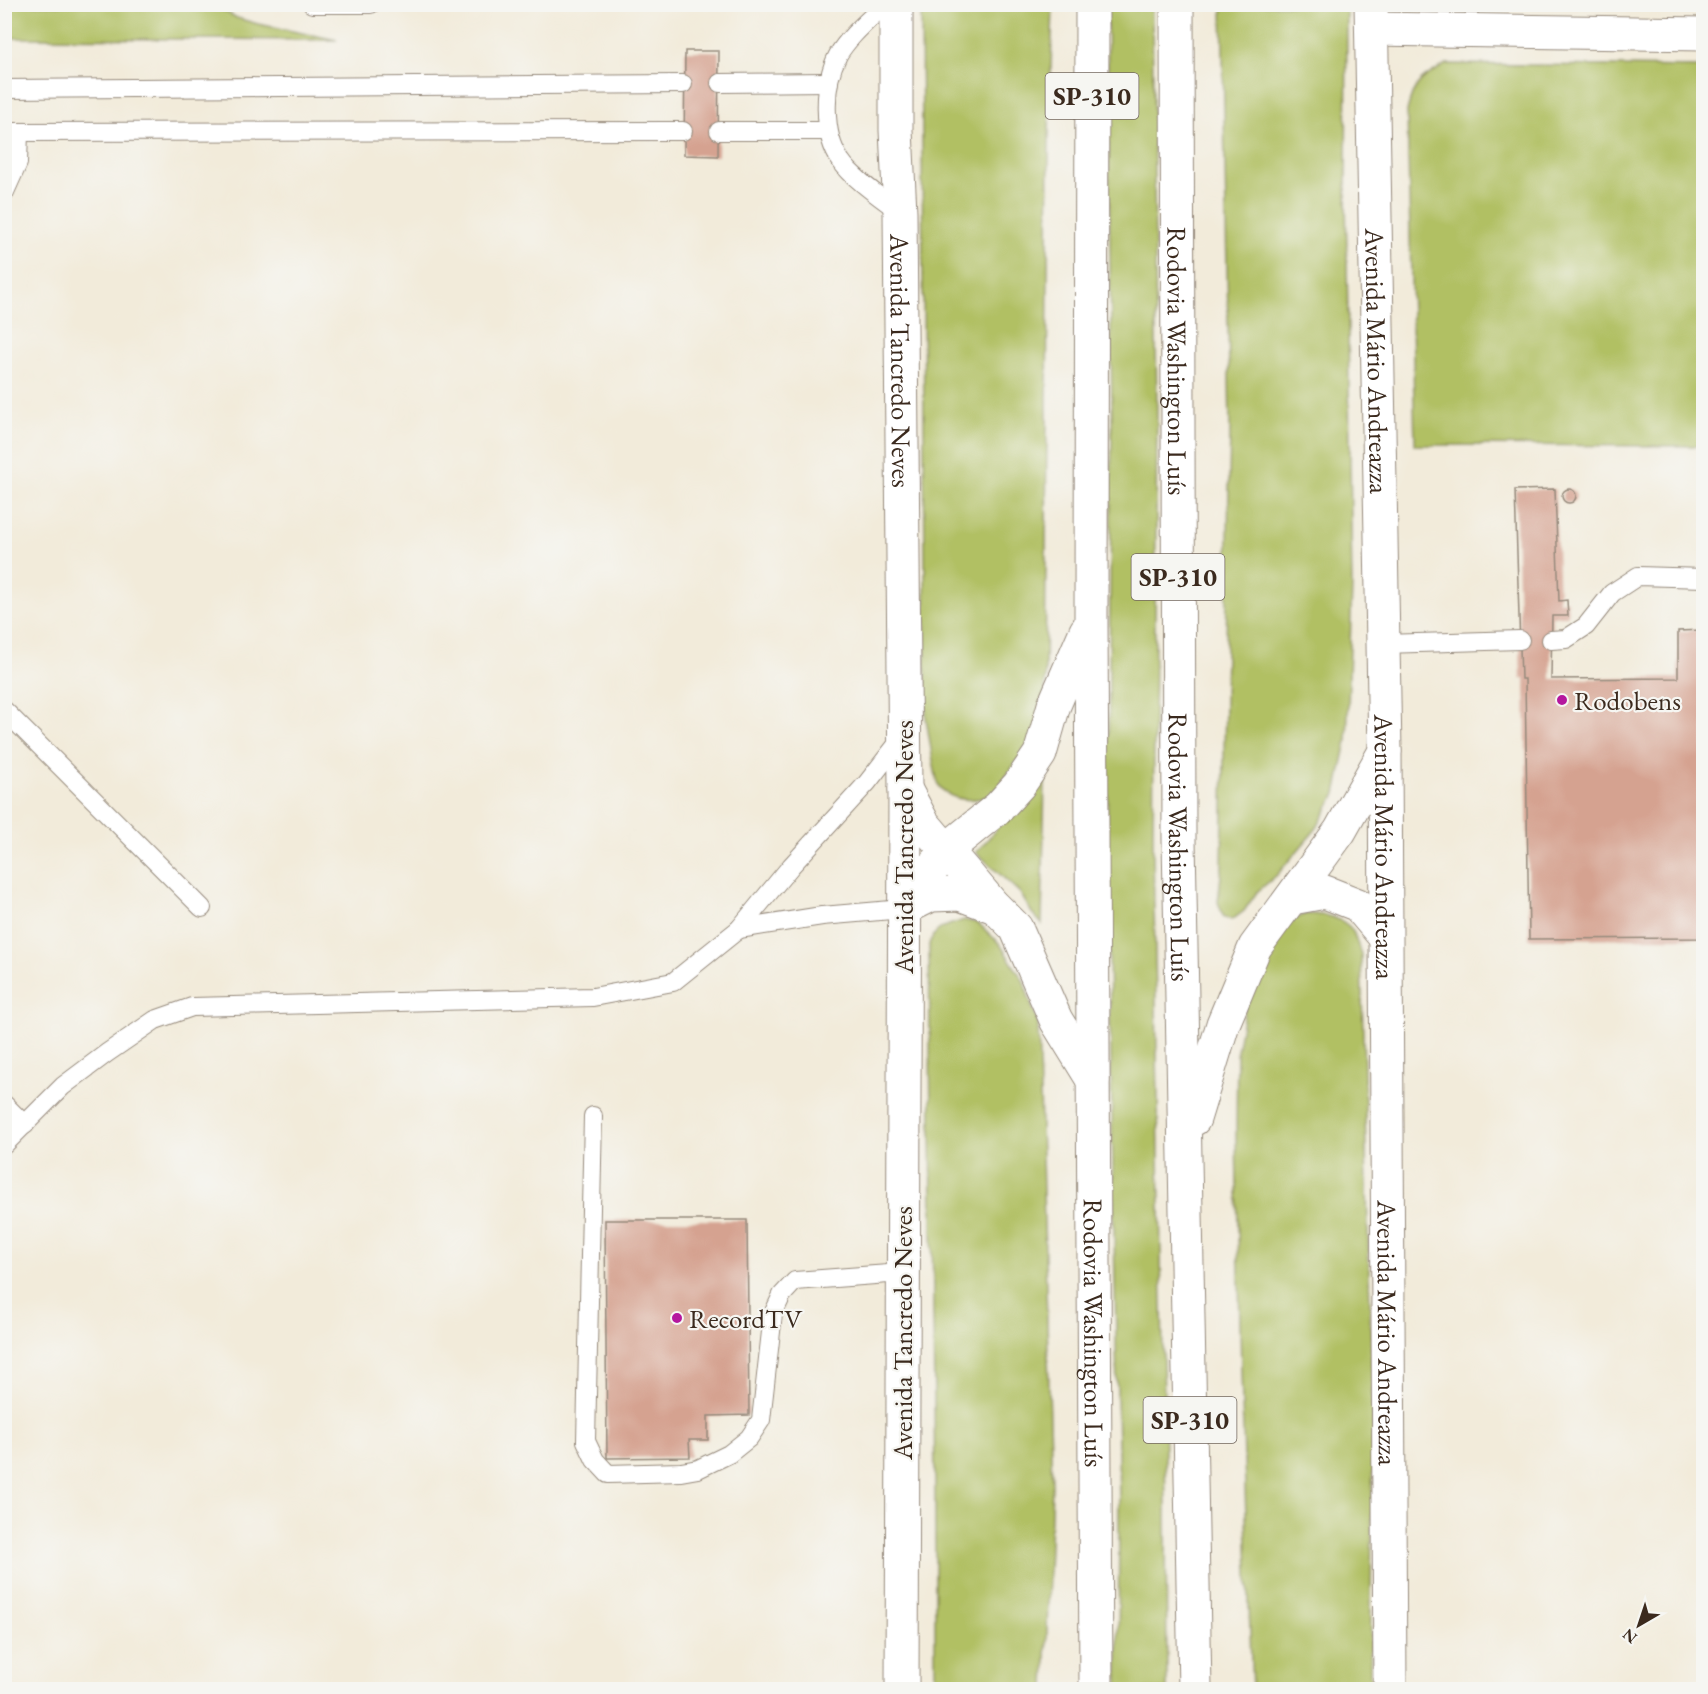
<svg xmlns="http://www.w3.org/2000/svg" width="1708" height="1694" font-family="'EB Garamond',serif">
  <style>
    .green { fill: #b1c063; stroke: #767540; stroke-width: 1.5 }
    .building { fill: #d5a290 }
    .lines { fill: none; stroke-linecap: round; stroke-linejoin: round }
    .lane-casing { stroke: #968a7c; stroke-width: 20 }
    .street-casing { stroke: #968a7c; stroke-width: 35 }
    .secondary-casing { stroke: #968a7c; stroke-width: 35 }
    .highway-casing { stroke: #968a7c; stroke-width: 35 }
    .lane { stroke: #fff; stroke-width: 18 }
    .street { stroke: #fff; stroke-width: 33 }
    .secondary { stroke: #fff; stroke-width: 33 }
    .highway { stroke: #fff; stroke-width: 33 }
    .poi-dot { fill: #b5179e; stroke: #f6f6f2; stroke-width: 2 }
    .labels { text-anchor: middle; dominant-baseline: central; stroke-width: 4.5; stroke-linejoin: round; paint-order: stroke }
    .shield { fill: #f6f6f2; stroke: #73675e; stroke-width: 1.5 }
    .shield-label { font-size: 26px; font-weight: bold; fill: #3b2a1e }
    .street-label { font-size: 27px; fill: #3b2a1e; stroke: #f6f6f2 }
    .poi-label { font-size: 27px; fill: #3b2a1e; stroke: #f6f6f2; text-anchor: start }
  </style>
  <rect width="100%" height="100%" fill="#f6f6f2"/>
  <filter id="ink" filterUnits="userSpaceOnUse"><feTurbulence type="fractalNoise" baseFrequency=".0167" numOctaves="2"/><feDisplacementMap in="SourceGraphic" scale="12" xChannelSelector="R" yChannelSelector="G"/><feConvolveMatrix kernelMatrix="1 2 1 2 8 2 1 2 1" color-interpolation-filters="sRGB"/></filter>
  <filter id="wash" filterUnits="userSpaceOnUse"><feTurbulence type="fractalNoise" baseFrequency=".008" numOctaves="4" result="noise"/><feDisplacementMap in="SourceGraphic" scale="24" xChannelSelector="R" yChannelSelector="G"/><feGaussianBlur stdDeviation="1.35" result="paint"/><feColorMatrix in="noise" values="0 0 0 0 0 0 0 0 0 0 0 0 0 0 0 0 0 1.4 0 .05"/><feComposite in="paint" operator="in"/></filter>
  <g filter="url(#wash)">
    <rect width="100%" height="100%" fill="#f2ebda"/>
    <!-- green -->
    <g class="green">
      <polygon points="4,5 213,5 237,18 258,24 337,40 7,38 5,37"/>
      <path d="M921,5H1053L1049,131L1045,696L1042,725L993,795C977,801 952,803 940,787C934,779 929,733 926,719Z"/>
      <polygon points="1107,5 1152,5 1157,416 1153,850 1166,1505 1167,1690 1118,1689 1119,1504 1107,843 1112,422"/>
      <polygon points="1222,5 1347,5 1346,194 1352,585 1347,741 1336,794 1316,829 1277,875 1257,892 1244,911 1232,920 1223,916 1218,902 1222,866 1230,428"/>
      <path d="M1447,64L1703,67V446L1415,445L1407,111C1414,82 1421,78 1447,64Z"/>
      <path d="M1045,776L1042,924L1032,913L1020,893L976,852C1000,828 1019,797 1045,776Z"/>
      <path d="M1306,914C1321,914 1342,916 1352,930C1356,936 1358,947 1361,954L1373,1425L1370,1689L1252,1690L1241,1372L1236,1137L1237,1051L1251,976L1289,921Z"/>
      <path d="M964,920L978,923L1000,944L1023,980L1038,1024L1052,1486L1045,1689H935V1488L929,944C936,926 947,926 964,920Z"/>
    </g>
    <g id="blocks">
      <!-- building -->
      <g class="building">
        <polygon points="685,51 719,51 718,156 684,155"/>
        <polygon points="1555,489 1559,601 1567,600 1568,616 1552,616 1551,679 1678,678 1678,631 1704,630 1704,938 1529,939 1525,679 1521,679 1515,490"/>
        <circle cx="1569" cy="496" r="7"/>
        <polygon points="605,1220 747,1220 749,1415 708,1416 708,1440 689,1440 690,1457 607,1458"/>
      </g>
    </g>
  </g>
  <g filter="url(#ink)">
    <use href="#blocks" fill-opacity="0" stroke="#968a7c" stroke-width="1.5"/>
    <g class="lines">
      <defs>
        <g id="lane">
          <polyline points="312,4 371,4"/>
          <path d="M885,4C870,19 849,36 838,55C823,83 822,135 841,161C852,178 883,199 900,212"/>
          <polyline points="720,83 829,82"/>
          <polyline points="4,89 683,84"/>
          <polyline points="719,131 828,131"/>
          <polyline points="4,132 683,131"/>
          <polyline points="4,194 18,163 19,132"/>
          <polyline points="1551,640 1566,639 1586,626 1612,593 1638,576 1704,578"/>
          <polyline points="1383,644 1520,640"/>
          <polyline points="4,710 202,908"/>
          <polyline points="739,929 822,916 903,909"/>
          <polyline points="4,1104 25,1125"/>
          <polyline points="593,1116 586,1441 595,1460 608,1474 681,1472 698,1469 729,1454 749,1438 761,1420 773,1314 782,1295 795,1281 902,1273"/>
          <polyline points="4,1145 63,1086 107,1053 155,1020 192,1007 593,997 673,982 739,929 791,866 867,783 902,738"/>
        </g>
        <polyline id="street" points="1372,29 1704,34"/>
        <g id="secondary">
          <path id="s1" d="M896,4V130L900,212L905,789L902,1690"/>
          <path id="s2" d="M1371,4L1385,751L1390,1690"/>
        </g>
        <g id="highway">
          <path id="s3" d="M1092,4L1091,617L1096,1690"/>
          <path id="s4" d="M1177,4L1179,840L1195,1690"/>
          <polyline points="905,789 923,823 992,904"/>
          <polyline points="1292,898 1325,892 1358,905 1385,937"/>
          <polyline points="903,909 946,850 999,807 1019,785 1040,754 1054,705 1086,631"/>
          <polyline points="903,909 931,895 960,894 995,907 1016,928 1056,1020 1093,1080"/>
          <polyline points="1194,1119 1223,1024 1255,947 1340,831 1385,751"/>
        </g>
      </defs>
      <!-- lane casing -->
      <use href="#lane" class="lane-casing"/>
      <!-- street casing -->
      <use href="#street" class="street-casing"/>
      <!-- secondary casing -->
      <use href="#secondary" class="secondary-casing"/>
      <!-- highway casing -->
      <use href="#highway" class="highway-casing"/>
      <!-- lane -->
      <use href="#lane" class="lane"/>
      <!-- street -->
      <use href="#street" class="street"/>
      <!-- secondary -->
      <use href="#secondary" class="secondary"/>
      <!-- highway -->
      <use href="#highway" class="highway"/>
    </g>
  </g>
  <!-- markers -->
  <g class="poi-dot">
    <circle cx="1562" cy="700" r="6"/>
    <circle cx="677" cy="1318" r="6"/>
  </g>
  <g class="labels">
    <!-- shield labels -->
    <g class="shield">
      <rect x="1045.5" y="73" width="93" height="46" rx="4.5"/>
      <rect x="1131.5" y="554" width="93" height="46" rx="4.5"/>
      <rect x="1143.5" y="1397" width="93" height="46" rx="4.5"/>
    </g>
    <g class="shield-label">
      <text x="1092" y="96">SP-310</text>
      <text x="1178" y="577">SP-310</text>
      <text x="1190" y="1420">SP-310</text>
    </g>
    <!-- street labels -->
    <g class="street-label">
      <text stroke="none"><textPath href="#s1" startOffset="357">Avenida Tancredo Neves</textPath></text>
      <text stroke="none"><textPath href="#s4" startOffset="357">Rodovia Washington Luís</textPath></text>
      <text stroke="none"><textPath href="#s2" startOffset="357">Avenida Mário Andreazza</textPath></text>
      <text transform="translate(903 847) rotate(-90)">Avenida Tancredo Neves</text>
      <text stroke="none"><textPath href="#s4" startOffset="843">Rodovia Washington Luís</textPath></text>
      <text stroke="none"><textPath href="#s2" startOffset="843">Avenida Mário Andreazza</textPath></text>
      <text transform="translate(902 1333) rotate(-90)">Avenida Tancredo Neves</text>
      <text stroke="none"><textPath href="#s3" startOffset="1329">Rodovia Washington Luís</textPath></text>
      <text stroke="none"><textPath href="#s2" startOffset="1329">Avenida Mário Andreazza</textPath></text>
    </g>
    <!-- poi labels -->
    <g class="poi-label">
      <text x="1574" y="700">Rodobens</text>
      <text x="689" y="1318">RecordTV</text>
    </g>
  </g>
  <!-- margin -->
  <rect width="1708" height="1694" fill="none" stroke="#f6f6f2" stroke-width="24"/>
  <!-- north arrow -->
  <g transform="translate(1639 1625) rotate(219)" stroke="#f6f6f2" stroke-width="4.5" paint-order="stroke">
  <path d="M0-4.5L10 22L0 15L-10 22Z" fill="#3b2a1e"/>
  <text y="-9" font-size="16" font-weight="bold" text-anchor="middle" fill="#3b2a1e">N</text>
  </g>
</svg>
